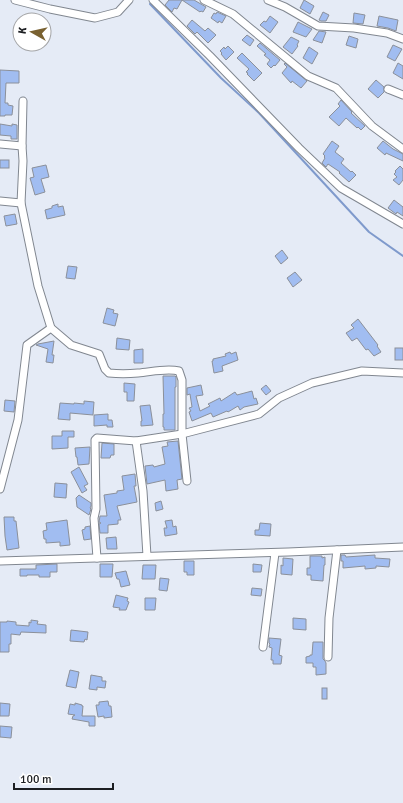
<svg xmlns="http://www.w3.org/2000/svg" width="403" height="803" font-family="Signika,sans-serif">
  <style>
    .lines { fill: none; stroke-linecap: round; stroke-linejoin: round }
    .stream { stroke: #7f9acc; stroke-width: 2 }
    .building { fill: #a1bdf1; stroke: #8b909a }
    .minor-casing { stroke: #818790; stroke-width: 9 }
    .minor { stroke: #fff; stroke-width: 7 }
  </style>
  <rect width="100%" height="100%" fill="#e5ebf6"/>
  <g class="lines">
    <!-- stream -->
    <polyline class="stream" points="150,4 221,78 259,113 369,232 403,256"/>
  </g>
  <!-- building -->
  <g class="building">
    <polygon points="169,0 182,0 177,9 174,8 172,12 165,5"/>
    <polygon points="182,0 194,0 206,7 203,12 201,11 200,12"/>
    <polygon points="304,0 314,6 310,14 300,8"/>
    <polygon points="217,12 226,16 222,23 219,21 218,23 211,18 214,13 216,14"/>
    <polygon points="323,12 329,15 326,21 321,21 319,20"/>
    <polygon points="354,13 365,15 363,24 353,23"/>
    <polygon points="270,16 278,22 270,33 260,25 264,21 266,22"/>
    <polygon points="379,16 398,20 396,31 388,28 377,26"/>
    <polygon points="192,20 205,31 208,28 216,35 208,43 197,32 195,34 187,26"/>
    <polygon points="298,22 312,29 306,37 293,32"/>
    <polygon points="319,31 326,32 322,43 313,40"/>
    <polygon points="247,35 254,40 250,46 242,40"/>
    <polygon points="349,36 358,39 356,48 346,45"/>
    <polygon points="291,37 299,41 297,45 298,46 292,54 283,47"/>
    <polygon points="260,43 280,60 275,66 274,65 271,68 267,64 270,60 264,55 266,54 257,46"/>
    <polygon points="393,45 402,49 395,61 387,57"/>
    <polygon points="228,46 234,52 226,60 221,54 222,53 220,51 224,47 225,49"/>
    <polygon points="309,47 318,53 312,64 303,58"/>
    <polygon points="242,53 262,73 254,81 247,74 248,73 246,72 249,69 237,58"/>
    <polygon points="285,63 307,81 301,88 292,81 291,83 282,73 287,67 284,64"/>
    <polygon points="398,63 403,66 403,79 393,73"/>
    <polygon points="0,70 19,71 19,83 6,83 5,103 8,103 8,105 13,106 12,115 5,115 5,116 0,116"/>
    <polygon points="376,80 384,87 384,92 378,98 368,89"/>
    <polygon points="341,100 352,112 351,113 365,126 361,130 358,127 357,128 346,118 339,126 329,117 340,106 338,104"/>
    <polygon points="0,124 12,126 12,124 17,125 17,139 11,139 11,136 0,135"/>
    <polygon points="332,141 339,146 335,152 344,159 341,163 351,172 352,171 356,175 349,182 339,173 340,172 328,164 326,167 322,163 325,158 324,157 325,156 323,154"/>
    <polygon points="383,141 393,149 403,154 403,161 386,153 385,155 377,148"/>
    <rect x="0" y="160" width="9" height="8"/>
    <polygon points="46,165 49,177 41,179 45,192 35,195 30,178 34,177 32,168"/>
    <polygon points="400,166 403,169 403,180 399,185 393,180 397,177 394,174 396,172 395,171"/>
    <polygon points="394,200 403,207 403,216 397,212 396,214 388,208"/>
    <polygon points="58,204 58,207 63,206 65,215 47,219 45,210 52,208 52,206"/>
    <polygon points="15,214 17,224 6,226 4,216"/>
    <polygon points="282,250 288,258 281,264 275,256"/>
    <polygon points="68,266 77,267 75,279 66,278"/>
    <polygon points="295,272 302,280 293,287 287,278"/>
    <polygon points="107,308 114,310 113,313 118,314 115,326 103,323"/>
    <polygon points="358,319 378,345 377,346 381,352 374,356 368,349 366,350 357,338 352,341 346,333 354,328 351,325"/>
    <polygon points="117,338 130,340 129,350 116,349"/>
    <polygon points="54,341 52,355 54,355 53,363 46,362 48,349 36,345 38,344"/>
    <rect x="395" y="348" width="8" height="12"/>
    <polygon points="143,349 143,363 134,363 134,350"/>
    <polygon points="230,352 231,354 236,352 238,360 222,366 223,371 214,373 212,361 213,361 213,359 226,356 225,354"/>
    <polygon points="163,376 175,376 176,377 176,387 175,387 175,430 164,430 164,427 163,427 163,414 164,414"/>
    <polygon points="124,383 135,384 134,401 127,401 127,392 124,392"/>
    <polygon points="201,385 203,395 196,396 200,411 210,406 208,404 220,398 221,401 235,392 237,395 252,391 254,399 256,398 258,404 244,407 240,410 238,406 228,412 227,411 213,417 211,413 192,421 189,412 191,411 189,408 192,407 190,394 187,395 187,388"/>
    <polygon points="266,385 271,391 266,395 261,389"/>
    <polygon points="5,400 15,401 14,412 4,411"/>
    <polygon points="84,401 94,402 93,415 70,413 70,420 58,419 60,403 74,404 74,403 84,404"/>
    <polygon points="150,405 153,425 141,426 141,421 142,421 140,406"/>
    <polygon points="108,414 108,420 112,420 113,427 107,427 107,425 94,426 94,415"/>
    <polygon points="62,431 74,431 74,437 68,437 68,448 52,449 52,436 62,436"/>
    <polygon points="178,441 182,479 177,480 178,489 166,491 165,480 147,484 145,466 153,465 154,467 165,464 162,447 168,446 167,442"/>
    <polygon points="102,443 114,444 114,455 111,455 110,458 101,458"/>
    <polygon points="90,447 89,464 78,465 77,457 76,457 75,448"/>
    <polygon points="79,467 88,484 84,486 87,490 82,493 71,472"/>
    <polygon points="135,474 136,486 134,486 137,502 117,506 121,520 118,520 118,524 108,525 108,533 100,533 99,524 101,523 99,522 100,516 107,516 104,495 117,493 117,491 124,490 122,476"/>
    <polygon points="55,483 67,484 66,498 54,497"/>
    <polygon points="79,495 91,503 91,506 90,508 91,509 89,515 77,507 76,498"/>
    <polygon points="161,501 163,509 156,511 155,503"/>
    <polygon points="4,517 14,517 14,521 16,521 19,548 7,550 5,536"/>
    <polygon points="67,520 70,545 60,546 60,542 46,543 46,539 44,539 43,531 47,530 46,523"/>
    <polygon points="172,520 173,527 176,526 177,534 165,536 164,528 167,528 165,521"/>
    <polygon points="260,523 271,524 270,536 255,535 255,530 259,530"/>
    <polygon points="90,526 91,539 84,540 82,530 85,529 85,527"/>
    <polygon points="116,537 117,549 107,549 106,538"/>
    <polygon points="341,555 345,555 346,557 375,555 375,558 390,559 389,567 376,566 376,568 365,569 365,566 343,568 343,561 341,561"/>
    <polygon points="310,556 322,556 322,558 325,557 325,565 324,565 323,581 311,580 311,575 307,575 307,568 310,568"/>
    <polygon points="283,558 293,559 292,575 281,574 281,565 283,566"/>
    <polygon points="184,561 194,561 194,575 187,575 187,572 184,572"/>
    <polygon points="57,564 57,572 50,572 50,577 39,577 39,575 27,575 27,576 20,576 20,569 36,569 36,565"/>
    <polygon points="100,564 113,564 112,577 100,577"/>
    <polygon points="253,564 262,565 261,572 253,572"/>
    <polygon points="143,565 156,565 155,579 142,579"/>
    <polygon points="126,571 130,585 121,587 119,579 117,579 115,573"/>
    <polygon points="160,578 169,579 167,591 159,590"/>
    <polygon points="252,588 262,589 261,596 251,595"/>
    <polygon points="116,595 128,598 127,601 129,602 126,610 119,610 120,608 113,607"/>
    <polygon points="145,598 156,598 155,610 145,610"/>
    <polygon points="293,618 306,619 306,630 293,629"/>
    <polygon points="31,620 38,621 37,624 46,625 46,633 21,632 20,635 11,634 11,644 9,644 9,652 0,652 0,622 7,622 7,621 16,622 16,625 29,626 29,622 31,623"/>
    <polygon points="71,630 88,632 87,640 85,639 84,642 70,641"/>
    <polygon points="269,638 281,639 279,655 282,656 281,664 273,664 273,660 271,660 272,648 269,647 270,644 269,643"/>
    <polygon points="313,642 323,642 323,659 325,661 326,663 326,674 316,675 316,667 313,667 313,663 306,663 306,657 310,656 310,655 312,655"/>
    <polygon points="70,670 79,672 76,688 66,686"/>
    <polygon points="91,675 102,677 102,681 106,681 105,688 97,687 97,690 89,689"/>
    <rect x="322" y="688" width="5" height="11"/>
    <polygon points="108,701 109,706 111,706 112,717 104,718 104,716 98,717 96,705 99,705 99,702"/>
    <polygon points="0,703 10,704 9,716 0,716"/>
    <polygon points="75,703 82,705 82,706 83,706 82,716 95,716 95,726 89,726 89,722 72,719 73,716 75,715 68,714 70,704 75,705"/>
    <polygon points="0,726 12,727 11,738 0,737"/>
  </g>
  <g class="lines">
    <defs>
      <g id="minor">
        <polyline points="15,0 50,9 95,18 118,12 129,0"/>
        <polyline points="153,0 210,56 299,148 341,188 403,224"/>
        <polyline points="204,0 233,14 308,76 336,88 372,126 403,149"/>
        <polyline points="268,0 285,7 318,26 354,28 387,33 403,39"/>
        <polyline points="388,89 403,95"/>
        <path d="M23,101L22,146L23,161L21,203L38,286L51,328L71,345L99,354L105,369L109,373C118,374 128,374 138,373C151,372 166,368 179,371L182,380V434L187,481"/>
        <polyline points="0,144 22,146"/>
        <polyline points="0,201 21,203"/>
        <polyline points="136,441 143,491 147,556"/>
        <polyline points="0,489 18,420 27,345 51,328"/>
        <polyline points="97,558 94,518 96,509 95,440 97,438 136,441 182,434 259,414 279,398 312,383 362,371 403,373"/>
        <polyline points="0,561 288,552 403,547"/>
        <polyline points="263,647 275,553"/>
        <polyline points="328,657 329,618 337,550"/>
      </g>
    </defs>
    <!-- minor casing -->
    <use href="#minor" class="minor-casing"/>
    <!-- minor -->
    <use href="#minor" class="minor"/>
  </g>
  <!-- north arrow -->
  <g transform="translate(32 32) rotate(278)"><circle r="19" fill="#ffffff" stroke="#a4a5a7"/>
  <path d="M0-3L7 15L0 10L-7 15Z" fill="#796131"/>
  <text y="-6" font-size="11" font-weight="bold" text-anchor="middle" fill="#1c1e22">K</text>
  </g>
  <!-- scale -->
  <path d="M14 783v6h99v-6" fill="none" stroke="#1c1e22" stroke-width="2"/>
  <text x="20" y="783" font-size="12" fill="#1c1e22" stroke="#ffffff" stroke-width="3" paint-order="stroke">100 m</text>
</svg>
